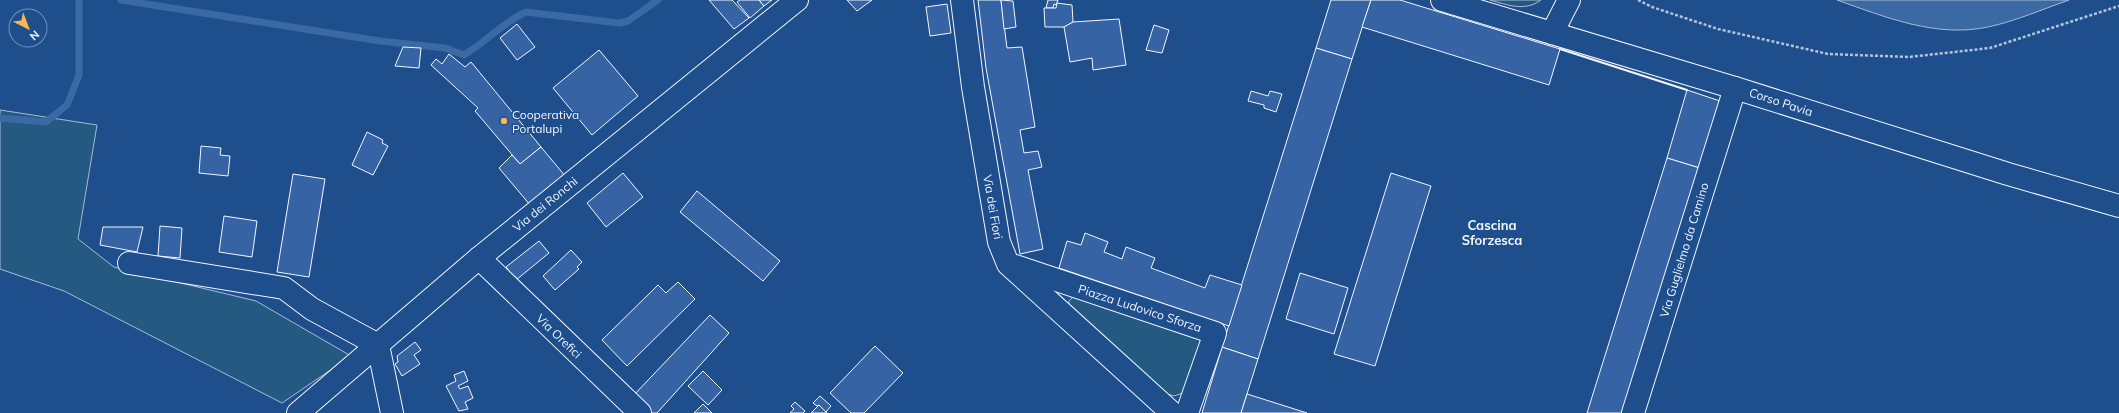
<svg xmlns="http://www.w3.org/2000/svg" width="2119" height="413" font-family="Mulish,sans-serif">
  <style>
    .green { fill: #245a82; stroke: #a8bbd7 }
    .water { fill: #3b69a3; stroke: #a8bbd7 }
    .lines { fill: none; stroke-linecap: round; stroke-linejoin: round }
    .stream { stroke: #3b69a3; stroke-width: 7 }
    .building { fill: #3563a3; stroke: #f2f6ff }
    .minor-casing { stroke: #f2f6ff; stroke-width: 24 }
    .major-casing { stroke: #f2f6ff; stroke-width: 24 }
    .path { stroke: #b3c4dc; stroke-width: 2.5; stroke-dasharray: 3 2; stroke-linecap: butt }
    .minor { stroke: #1f4e8c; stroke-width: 22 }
    .major { stroke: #1f4e8c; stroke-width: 22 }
    .wall { stroke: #f2f6ff; stroke-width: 2 }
    .poi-dot { fill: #ffb74d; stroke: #1f4e8c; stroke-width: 1.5 }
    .labels { text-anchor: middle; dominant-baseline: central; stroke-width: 3; stroke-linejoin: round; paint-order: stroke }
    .street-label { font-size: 12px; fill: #f2f6ff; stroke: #1f4e8c }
    .poi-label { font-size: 12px; fill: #f2f6ff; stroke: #1f4e8c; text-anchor: start }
    .neighbourhood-label { font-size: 13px; font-weight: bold; fill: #f2f6ff; stroke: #1f4e8c }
  </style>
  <rect width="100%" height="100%" fill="#1f4e8c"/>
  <!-- green -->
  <g class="green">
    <path d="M1490,0H1541C1525,12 1508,5 1490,0Z"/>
    <polygon points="0,110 97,125 78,239 114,267 256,301 351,356 282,403 64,291 0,269"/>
    <polygon points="1074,296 1200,335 1205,342 1183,393 1174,396 1167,394 1069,306 1069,301"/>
  </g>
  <!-- water -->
  <path class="water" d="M1837,0H2069C2043,9 2016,21 1988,27C1936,38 1885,17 1837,0Z"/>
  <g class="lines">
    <!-- stream -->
    <g class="stream">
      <path d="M121,0L380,41L445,48L464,55C486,42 503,22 526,12L619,23L628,21L658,0"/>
      <polyline points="0,118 46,122 67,105 79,75 79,0"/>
    </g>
  </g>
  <!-- building -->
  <g class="building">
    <polygon points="709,0 732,0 749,18 734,29"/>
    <polygon points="740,0 759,0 764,6 750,18 737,2"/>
    <polygon points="759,0 772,0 764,6"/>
    <polygon points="847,0 872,0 857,11"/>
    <polygon points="978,0 1001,0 1007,48 1022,47 1035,127 1020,130 1024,153 1038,151 1042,167 1028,170 1043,249 1020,254 986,68"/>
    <polygon points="1001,0 1013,1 1016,27 1004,29"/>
    <polygon points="1048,0 1058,0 1056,5 1054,4 1053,8 1046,8"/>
    <polygon points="1331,0 1371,0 1352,59 1316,48"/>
    <polygon points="1371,0 1400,0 1560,49 1549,85 1362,27"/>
    <polygon points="1057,3 1072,5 1073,22 1064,27 1045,27 1044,8 1056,8"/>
    <polygon points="947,4 951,33 930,36 926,7"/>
    <polygon points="1119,19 1126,65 1093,70 1092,58 1070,62 1064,27 1073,22"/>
    <polygon points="517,24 535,47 517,60 500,38"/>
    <polygon points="1154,25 1169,30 1162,53 1146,50"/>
    <polygon points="403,47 421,48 419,68 395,66"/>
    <polygon points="1316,48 1352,59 1258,359 1222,347"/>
    <polygon points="599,50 638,96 592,135 553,88"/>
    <polygon points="449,54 465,67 471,62 541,147 520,164 475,111 478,108 431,65 436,59 442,64"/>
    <polygon points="1687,90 1723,102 1703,169 1667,158"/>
    <polygon points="1251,91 1268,96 1270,91 1282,94 1276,112 1264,108 1264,105 1248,101"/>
    <polygon points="367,132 383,140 382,143 388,146 373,175 352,165"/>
    <polygon points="201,146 221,148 220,155 230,156 228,176 199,173"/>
    <polygon points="541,147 566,177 531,206 499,168 512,155 520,164"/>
    <polygon points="1667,158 1703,169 1626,413 1587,413"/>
    <polygon points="623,173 643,197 606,227 587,203"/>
    <polygon points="1391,173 1431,186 1375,366 1334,354"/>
    <polygon points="293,174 325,179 309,277 277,272"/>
    <polygon points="697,191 780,261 763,281 680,212"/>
    <polygon points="224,216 257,221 252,257 219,252"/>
    <polygon points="160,226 182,228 180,258 158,256"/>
    <polygon points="103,227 143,227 137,252 100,245"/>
    <polygon points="1085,233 1108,242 1104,252 1122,259 1126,247 1155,258 1151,268 1205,288 1210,275 1242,285 1229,326 1059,268 1067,241 1081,245"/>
    <polygon points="539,241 549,253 516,280 506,267"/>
    <polygon points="571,250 582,262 577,267 579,269 555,290 543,276"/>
    <polygon points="1300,273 1348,288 1334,334 1286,319"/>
    <polygon points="678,282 695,299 627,366 602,340 658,285 666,293"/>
    <polygon points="710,315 729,333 657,413 650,413 632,397"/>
    <polygon points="415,342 421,350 414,355 420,364 402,376 395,364 398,362 397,356"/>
    <polygon points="875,346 903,373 864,413 851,413 830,393"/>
    <polygon points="1222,347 1258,359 1241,413 1202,413"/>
    <polygon points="464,371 468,381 458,386 460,389 468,386 473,398 465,402 468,409 459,411 446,386 456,381 454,375"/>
    <polygon points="703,371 722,390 708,405 688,386"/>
    <polygon points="1247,394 1307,413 1241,413"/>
    <polygon points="820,396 831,406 826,412 819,405 817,406 813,403"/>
    <polygon points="795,402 805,411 803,413 790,413 794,409 791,406"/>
    <polygon points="703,404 712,413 694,413"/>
    <polygon points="819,405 827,413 811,413"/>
  </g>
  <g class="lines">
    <defs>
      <g id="minor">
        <polyline points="962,0 973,87 999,242 1008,264 1172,413"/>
        <polyline points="1552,33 1569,0"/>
        <polyline points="479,258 640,413"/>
        <polyline points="129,263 284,288 312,309 378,345 392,413"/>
        <polyline points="1015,266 1215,333 1187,413"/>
        <polyline points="298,413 479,258 797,0"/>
        <polyline points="1633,413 1735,88"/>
      </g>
      <polyline id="major" points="1442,0 1735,88 2008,174 2119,206"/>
    </defs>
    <!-- minor casing -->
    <use href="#minor" class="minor-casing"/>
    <!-- major casing -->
    <use href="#major" class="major-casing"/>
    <!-- path -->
    <polyline class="path" points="1638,0 1652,7 1718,29 1828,54 1909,57 1990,48 2119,6"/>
    <!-- minor -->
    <use href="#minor" class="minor"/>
    <!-- major -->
    <use href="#major" class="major"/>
    <!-- wall -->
    <polyline class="wall" points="1560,49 1687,90"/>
  </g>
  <!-- markers -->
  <circle class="poi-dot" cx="504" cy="121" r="4"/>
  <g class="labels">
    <!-- street labels -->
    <g class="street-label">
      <text transform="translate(1781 102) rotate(18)">Corso Pavia</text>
      <text transform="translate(545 204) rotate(-39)">Via dei Ronchi</text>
      <text transform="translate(993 207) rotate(80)">Via dei Fiori</text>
      <text transform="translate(1684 250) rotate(-73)">Via Guglielmo da Camino</text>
      <text transform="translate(1140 308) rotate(18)">Piazza Ludovico Sforza</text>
      <text transform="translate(559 336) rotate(44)">Via Orefici</text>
    </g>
    <!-- poi labels -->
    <g class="poi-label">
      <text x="512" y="114">Cooperativa<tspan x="512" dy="14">Portalupi</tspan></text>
    </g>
    <!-- neighbourhood labels -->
    <g class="neighbourhood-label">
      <text x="1492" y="225">Cascina<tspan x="1492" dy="15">Sforzesca</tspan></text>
    </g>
  </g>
  <!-- north arrow -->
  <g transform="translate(28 28) rotate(138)"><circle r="19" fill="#1f4e8c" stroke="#7391ba"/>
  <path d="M0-3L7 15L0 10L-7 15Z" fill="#ffb74d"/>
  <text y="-6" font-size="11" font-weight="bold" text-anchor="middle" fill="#f2f6ff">N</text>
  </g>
</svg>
